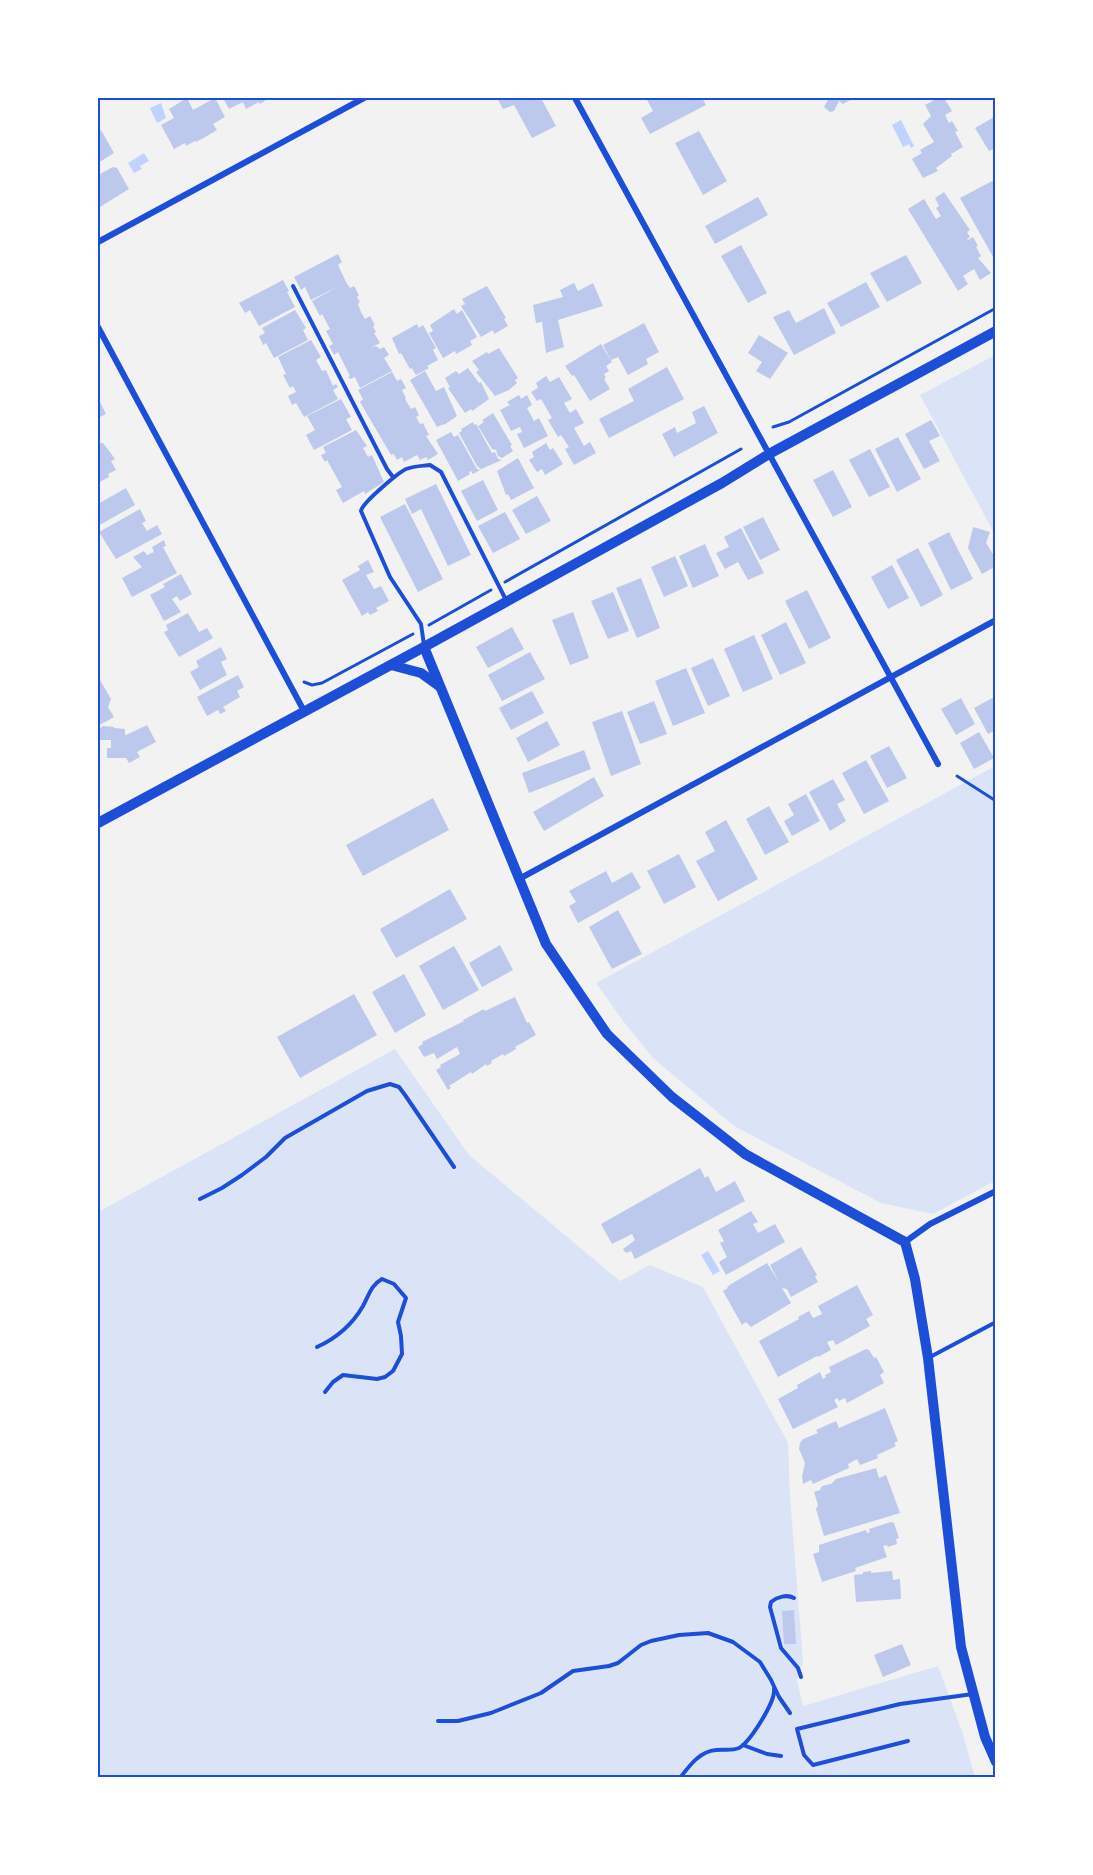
<svg xmlns="http://www.w3.org/2000/svg" width="1093" height="1875" font-family="'DejaVu Sans',sans-serif">
  <style>
    .green { fill: #dbe4f7 }
    .water { fill: #bfd3fe }
    .building { fill: #bdc9ec }
    .lines { fill: none; stroke-linecap: round; stroke-linejoin: round }
    .path { stroke: #1d4ed8; stroke-width: 3 }
    .service { stroke: #1d4ed8; stroke-width: 4 }
    .minor { stroke: #1d4ed8; stroke-width: 6 }
    .tertiary { stroke: #1d4ed8; stroke-width: 10 }
    .secondary { stroke: #1d4ed8; stroke-width: 10 }
    .neatline { fill: none; stroke: #1d4ed8; stroke-width: 2 }
  </style>
  <rect width="100%" height="100%" fill="#f2f2f2"/>
  <!-- green -->
  <g class="green">
    <polygon points="995,355 995,535 920,395"/>
    <polygon points="995,766 995,1181 933,1214 881,1203 734,1126 653,1058 623,1021 596,983"/>
    <polygon points="395,1049 469,1155 620,1281 650,1265 703,1287 788,1443 790,1496 803,1661 797,1680 803,1706 938,1666 962,1731 975,1777 98,1777 98,1212"/>
  </g>
  <!-- water -->
  <g class="water">
    <polygon points="161,103 166,118 157,123 150,108"/>
    <polygon points="901,120 914,146 911,148 909,144 903,147 892,125"/>
    <polygon points="144,153 149,161 140,166 142,169 134,173 128,163"/>
    <polygon points="708,1251 720,1271 713,1275 701,1255"/>
  </g>
  <!-- building -->
  <g class="building">
    <polygon points="187,98 193,110 215,98 225,117 213,124 217,130 207,136 196,142 195,141 186,146 185,143 174,149 161,125 174,118 169,109"/>
    <polygon points="223,98 269,98 260,104 259,102 246,109 243,102 229,109"/>
    <polygon points="497,98 541,98 556,126 532,138 514,105 503,109"/>
    <polygon points="646,98 702,98 706,105 650,134 641,118 653,111"/>
    <polygon points="829,98 854,98 843,104 839,101 834,111 830,112 824,107"/>
    <polygon points="938,98 944,98 952,111 945,115 949,123 952,121 958,131 955,132 963,147 951,154 952,156 936,168 938,171 923,178 912,159 922,153 920,150 934,142 923,124 931,116 925,105"/>
    <polygon points="996,116 996,148 989,151 975,128"/>
    <polygon points="101,130 114,153 98,163 98,132"/>
    <polygon points="699,131 727,181 703,195 675,143"/>
    <polygon points="113,167 117,168 129,189 100,207 98,204 98,175"/>
    <polygon points="996,179 996,262 960,198"/>
    <polygon points="944,192 970,230 967,232 970,237 967,239 968,240 973,237 978,246 976,247 981,256 978,258 991,273 980,280 974,269 963,276 968,284 958,291 908,209 924,199 936,219 941,216 936,208 939,206 935,198"/>
    <polygon points="758,197 768,215 715,244 705,226"/>
    <polygon points="741,245 767,293 748,303 721,256"/>
    <polygon points="338,254 342,262 338,265 346,282 350,288 354,286 359,295 357,297 360,302 358,304 361,312 365,319 370,316 375,325 373,326 376,332 374,333 380,343 370,348 376,346 380,349 384,347 389,355 384,358 392,371 360,388 355,377 350,379 348,377 350,376 338,352 334,355 329,346 333,344 326,331 330,329 322,314 320,316 312,301 339,286 311,300 305,287 301,290 294,277"/>
    <polygon points="906,255 922,283 887,302 870,273"/>
    <polygon points="283,280 289,291 287,292 295,307 259,326 250,310 245,313 239,303"/>
    <polygon points="866,282 880,307 841,327 827,303"/>
    <polygon points="574,283 578,291 593,283 603,306 558,320 564,347 546,353 542,322 536,323 533,305 563,297 560,290"/>
    <polygon points="487,286 506,318 504,319 508,326 494,334 493,330 481,337 461,306 465,304 462,299"/>
    <polygon points="824,308 836,333 794,355 773,317 789,310 796,323"/>
    <polygon points="454,309 457,314 462,310 477,337 470,341 472,345 456,354 455,351 443,358 429,333 433,331 430,325"/>
    <polygon points="295,310 306,328 303,330 308,340 274,358 266,343 263,345 259,336 265,333 262,328"/>
    <polygon points="644,323 659,352 646,359 648,364 628,375 618,357 611,360 603,345"/>
    <polygon points="417,324 419,328 423,325 436,348 433,350 438,360 427,366 429,368 416,375 412,368 410,369 401,353 399,354 392,338"/>
    <polygon points="759,335 788,353 770,379 756,371 762,362 748,353"/>
    <polygon points="311,340 321,357 316,360 322,371 326,370 333,386 336,384 338,387 333,390 338,399 304,417 296,403 292,405 288,396 296,392 293,386 290,388 283,375 286,374 278,357"/>
    <polygon points="601,344 612,362 606,366 609,371 604,374 606,378 604,379 610,389 590,401 574,375 572,376 565,366"/>
    <polygon points="499,348 518,378 515,380 517,383 509,390 495,396 476,372 479,370 472,361 487,352 488,354"/>
    <polygon points="667,367 684,399 609,438 599,419 634,401 628,389"/>
    <polygon points="468,368 479,383 481,382 489,399 472,411 471,409 465,413 448,388 450,387 445,378 456,371 459,374"/>
    <polygon points="425,371 436,391 444,387 457,416 444,425 444,424 437,427 410,380"/>
    <polygon points="392,372 397,381 401,379 406,388 402,390 406,398 405,399 411,409 415,407 419,415 416,417 420,424 423,423 429,435 426,436 438,454 428,460 426,457 420,460 417,455 404,462 402,457 397,460 394,454 391,455 360,402 363,399 358,390"/>
    <polygon points="546,376 550,382 559,377 572,399 564,403 570,413 576,409 584,423 574,428 584,446 590,442 596,453 574,465 565,449 569,447 561,435 558,437 548,420 552,418 541,399 537,401 531,392 538,388 536,383"/>
    <polygon points="519,395 521,399 527,395 532,405 527,408 534,421 539,418 548,436 524,448 517,434 522,432 520,427 511,431 500,410 510,405 507,402"/>
    <polygon points="98,398 106,414 98,418"/>
    <polygon points="341,399 351,417 346,419 352,430 314,450 306,435 315,430 307,416"/>
    <polygon points="704,406 718,433 674,457 662,434 675,427 677,433 696,423 692,412"/>
    <polygon points="493,413 512,445 510,446 513,451 502,458 498,456 496,450 492,449 478,426 484,422 482,420"/>
    <polygon points="931,420 940,436 929,441 940,461 924,469 905,434"/>
    <polygon points="473,422 474,425 476,424 492,453 495,452 498,459 502,460 481,469 477,466 459,433 462,431 461,429"/>
    <polygon points="356,430 367,446 363,448 368,457 372,455 384,482 365,494 364,491 343,503 336,490 342,487 327,460 325,462 321,455 326,453 323,447"/>
    <polygon points="451,432 454,437 458,435 477,469 480,470 473,474 471,471 469,472 470,474 458,481 436,440"/>
    <polygon points="898,437 921,479 897,492 875,449"/>
    <polygon points="100,443 103,443 110,452 115,459 111,461 116,470 108,474 109,477 98,483 98,445"/>
    <polygon points="546,443 550,450 553,448 563,464 545,475 542,469 537,472 529,460 534,457 532,452"/>
    <polygon points="870,449 890,487 869,497 849,460"/>
    <polygon points="518,458 534,488 511,500 508,494 506,495 497,471"/>
    <polygon points="833,470 852,507 833,517 813,480"/>
    <polygon points="483,480 498,510 477,521 461,491"/>
    <polygon points="436,484 471,555 448,566 421,509 412,514 405,499"/>
    <polygon points="126,488 135,505 98,526 98,504"/>
    <polygon points="537,496 551,521 526,534 512,510"/>
    <polygon points="405,504 443,579 418,592 380,517"/>
    <polygon points="140,509 146,521 142,523 147,531 157,525 162,534 116,559 99,532"/>
    <polygon points="505,512 520,539 493,553 478,526"/>
    <polygon points="763,517 780,550 760,560 743,527"/>
    <polygon points="973,527 990,532 986,543 996,559 996,566 982,574 968,548"/>
    <polygon points="741,528 764,573 748,580 738,562 725,569 716,553 729,547 724,537"/>
    <polygon points="949,532 973,579 951,590 928,543"/>
    <polygon points="164,540 166,546 163,547 177,573 132,597 122,578 142,567 133,557 144,551 147,555 154,552 152,547"/>
    <polygon points="705,544 719,576 693,588 679,556"/>
    <polygon points="918,548 943,595 921,607 896,560"/>
    <polygon points="675,556 688,586 664,597 651,567"/>
    <polygon points="368,560 374,572 366,575 374,589 381,586 389,601 376,608 378,611 370,615 368,612 362,616 342,580 360,570 358,566"/>
    <polygon points="892,565 909,598 888,609 871,577"/>
    <polygon points="181,574 192,594 180,601 177,596 172,599 181,612 164,621 150,595 165,587 163,584"/>
    <polygon points="641,578 660,628 637,638 616,588"/>
    <polygon points="807,590 831,638 809,649 785,601"/>
    <polygon points="613,592 629,631 608,639 591,601"/>
    <polygon points="573,612 589,658 570,665 552,620"/>
    <polygon points="188,613 199,632 207,628 213,638 179,657 164,632 168,630 166,625"/>
    <polygon points="786,622 806,663 780,675 761,635"/>
    <polygon points="512,627 524,649 488,668 476,647"/>
    <polygon points="754,635 773,679 743,692 724,649"/>
    <polygon points="221,647 227,659 221,662 227,675 200,690 190,672 199,667 196,661"/>
    <polygon points="530,652 545,679 502,701 488,675"/>
    <polygon points="713,658 730,696 708,706 691,668"/>
    <polygon points="686,668 705,713 673,726 655,681"/>
    <polygon points="238,675 244,687 237,691 240,697 223,707 226,711 220,714 218,710 207,716 197,697"/>
    <polygon points="100,680 111,699 108,707 114,717 98,726 98,681"/>
    <polygon points="532,691 544,713 511,730 499,708"/>
    <polygon points="996,696 996,730 988,734 974,708"/>
    <polygon points="961,698 975,724 956,735 941,709"/>
    <polygon points="654,701 667,734 640,744 627,712"/>
    <polygon points="622,711 641,764 611,776 592,722"/>
    <polygon points="547,721 560,745 528,762 516,738"/>
    <polygon points="147,725 156,742 137,752 140,757 129,763 126,758 107,758 107,748 111,748 111,740 99,740 99,729 103,726 114,727 114,728 125,729 125,735 126,735"/>
    <polygon points="979,732 994,758 974,769 960,743"/>
    <polygon points="889,746 907,778 887,788 870,756"/>
    <polygon points="584,750 591,769 529,793 522,773"/>
    <polygon points="866,760 889,801 864,814 842,773"/>
    <polygon points="594,777 604,796 544,831 533,812"/>
    <polygon points="833,779 845,800 837,804 846,821 830,831 809,792"/>
    <polygon points="806,794 820,821 792,836 784,821 794,815 788,804"/>
    <polygon points="433,798 449,830 363,876 346,845"/>
    <polygon points="769,806 789,842 765,855 746,819"/>
    <polygon points="726,820 758,879 718,901 696,861 715,851 705,832"/>
    <polygon points="679,854 696,887 664,904 647,871"/>
    <polygon points="606,871 612,883 632,872 641,888 578,923 569,906 576,902 569,891"/>
    <polygon points="450,889 467,919 396,958 380,929"/>
    <polygon points="618,910 642,954 612,969 589,927"/>
    <polygon points="500,945 513,970 482,987 469,963"/>
    <polygon points="454,946 479,990 443,1010 419,966"/>
    <polygon points="404,974 426,1015 395,1033 372,992"/>
    <polygon points="354,994 377,1035 300,1078 277,1037"/>
    <polygon points="515,997 527,1023 529,1022 536,1035 515,1047 516,1049 504,1056 503,1054 491,1061 492,1063 487,1066 486,1064 472,1074 471,1072 449,1086 451,1088 448,1090 436,1070 441,1067 440,1065 460,1054 457,1047 437,1059 434,1053 424,1057 418,1047 423,1044 422,1042 464,1021 463,1020 484,1009 485,1011"/>
    <polygon points="700,1168 705,1178 708,1176 716,1192 735,1181 745,1201 635,1259 631,1251 626,1253 623,1249 635,1240 632,1234 612,1244 601,1224"/>
    <polygon points="751,1211 758,1222 753,1224 758,1233 775,1224 785,1242 726,1275 719,1262 727,1257 720,1243 724,1241 718,1230"/>
    <polygon points="801,1247 817,1275 815,1276 818,1282 791,1297 787,1289 782,1288 791,1303 751,1327 746,1322 742,1325 723,1291 728,1288 727,1287 731,1284 767,1263 779,1282 770,1265"/>
    <polygon points="857,1285 873,1315 866,1319 870,1326 836,1345 833,1340 827,1342 831,1350 818,1357 817,1356 778,1377 759,1341 799,1319 798,1317 809,1311 813,1318 822,1314 818,1306"/>
    <polygon points="866,1349 869,1350 874,1358 876,1357 884,1372 880,1375 884,1383 847,1403 845,1398 839,1401 837,1398 834,1400 838,1407 793,1429 778,1399 798,1388 797,1385 820,1372 823,1379 826,1377 825,1375 831,1372 829,1367"/>
    <polygon points="885,1408 898,1441 894,1443 896,1446 877,1455 878,1458 860,1465 857,1459 848,1464 849,1468 813,1484 811,1480 803,1484 802,1476 805,1463 799,1449 800,1443 803,1439 818,1433 816,1430 836,1421 839,1428"/>
    <polygon points="876,1468 879,1478 886,1475 900,1513 824,1536 816,1509 818,1505 814,1492 820,1490 822,1486 831,1484 836,1479"/>
    <polygon points="891,1522 894,1523 899,1538 896,1539 897,1544 888,1547 887,1545 883,1546 887,1557 855,1568 856,1571 822,1582 813,1554 819,1552 819,1545 866,1530 867,1533 870,1532 869,1529"/>
    <polygon points="871,1571 871,1573 892,1571 893,1580 900,1579 901,1599 856,1602 854,1575 863,1574 863,1572"/>
    <polygon points="794,1610 796,1644 784,1644 782,1611"/>
    <polygon points="902,1644 911,1665 883,1677 874,1655"/>
  </g>
  <g class="lines">
    <!-- path -->
    <g class="path">
      <polyline points="773,427 789,422 996,308"/>
      <polyline points="505,582 741,449"/>
      <polyline points="429,625 491,590"/>
      <polyline points="304,682 312,685 322,683 413,634"/>
      <polyline points="957,776 996,801"/>
    </g>
    <!-- service -->
    <g class="service">
      <polyline points="293,286 387,469 393,477"/>
      <path d="M424,645L421,624L390,577L361,511C362,503 398,473 406,469C414,466 422,466 430,465L441,472L506,600"/>
      <polyline points="200,1199 222,1188 242,1175 266,1157 285,1138 367,1091 390,1084 399,1087 405,1095 454,1167"/>
      <path d="M317,1347C337,1338 352,1325 363,1306C369,1295 371,1285 382,1279L394,1284L406,1298L398,1322L401,1336L402,1354L393,1371L385,1377L377,1379L343,1375L333,1382L325,1392"/>
      <polyline points="930,1357 996,1322"/>
      <path d="M794,1598C787,1594 777,1597 771,1602L770,1607L781,1648L798,1668L801,1677"/>
      <polyline points="438,1721 458,1721 491,1713 541,1693 573,1671 609,1666 618,1663 641,1645 651,1641 679,1635 708,1633 733,1642 760,1662 771,1680 779,1697 790,1713"/>
      <polyline points="908,1741 813,1765 804,1755 797,1729 900,1704 973,1694"/>
      <polyline points="743,1745 767,1754 781,1756"/>
      <path d="M680,1778C689,1766 700,1751 716,1750C723,1749 732,1751 739,1748C750,1742 776,1701 774,1689"/>
    </g>
    <!-- minor -->
    <g class="minor">
      <polyline points="575,98 938,764"/>
      <polyline points="98,242 364,98"/>
      <polyline points="98,327 304,711"/>
      <polyline points="519,879 996,620"/>
      <polyline points="905,1242 930,1224 996,1191"/>
    </g>
    <!-- tertiary -->
    <g class="tertiary">
      <polyline points="424,647 546,944 607,1034 672,1097 745,1154 905,1242 915,1279 928,1358 961,1647 985,1737 996,1762"/>
      <polyline points="391,665 421,673 439,686"/>
    </g>
    <!-- secondary -->
    <polyline class="secondary" points="98,823 424,647 722,483 769,454 996,331"/>
  </g>
  <!-- border -->
  <rect width="1093" height="1875" fill="none" stroke="#ffffff" stroke-width="198"/>
  <rect x="99" y="99" width="895" height="1677" class="neatline"/>
</svg>
